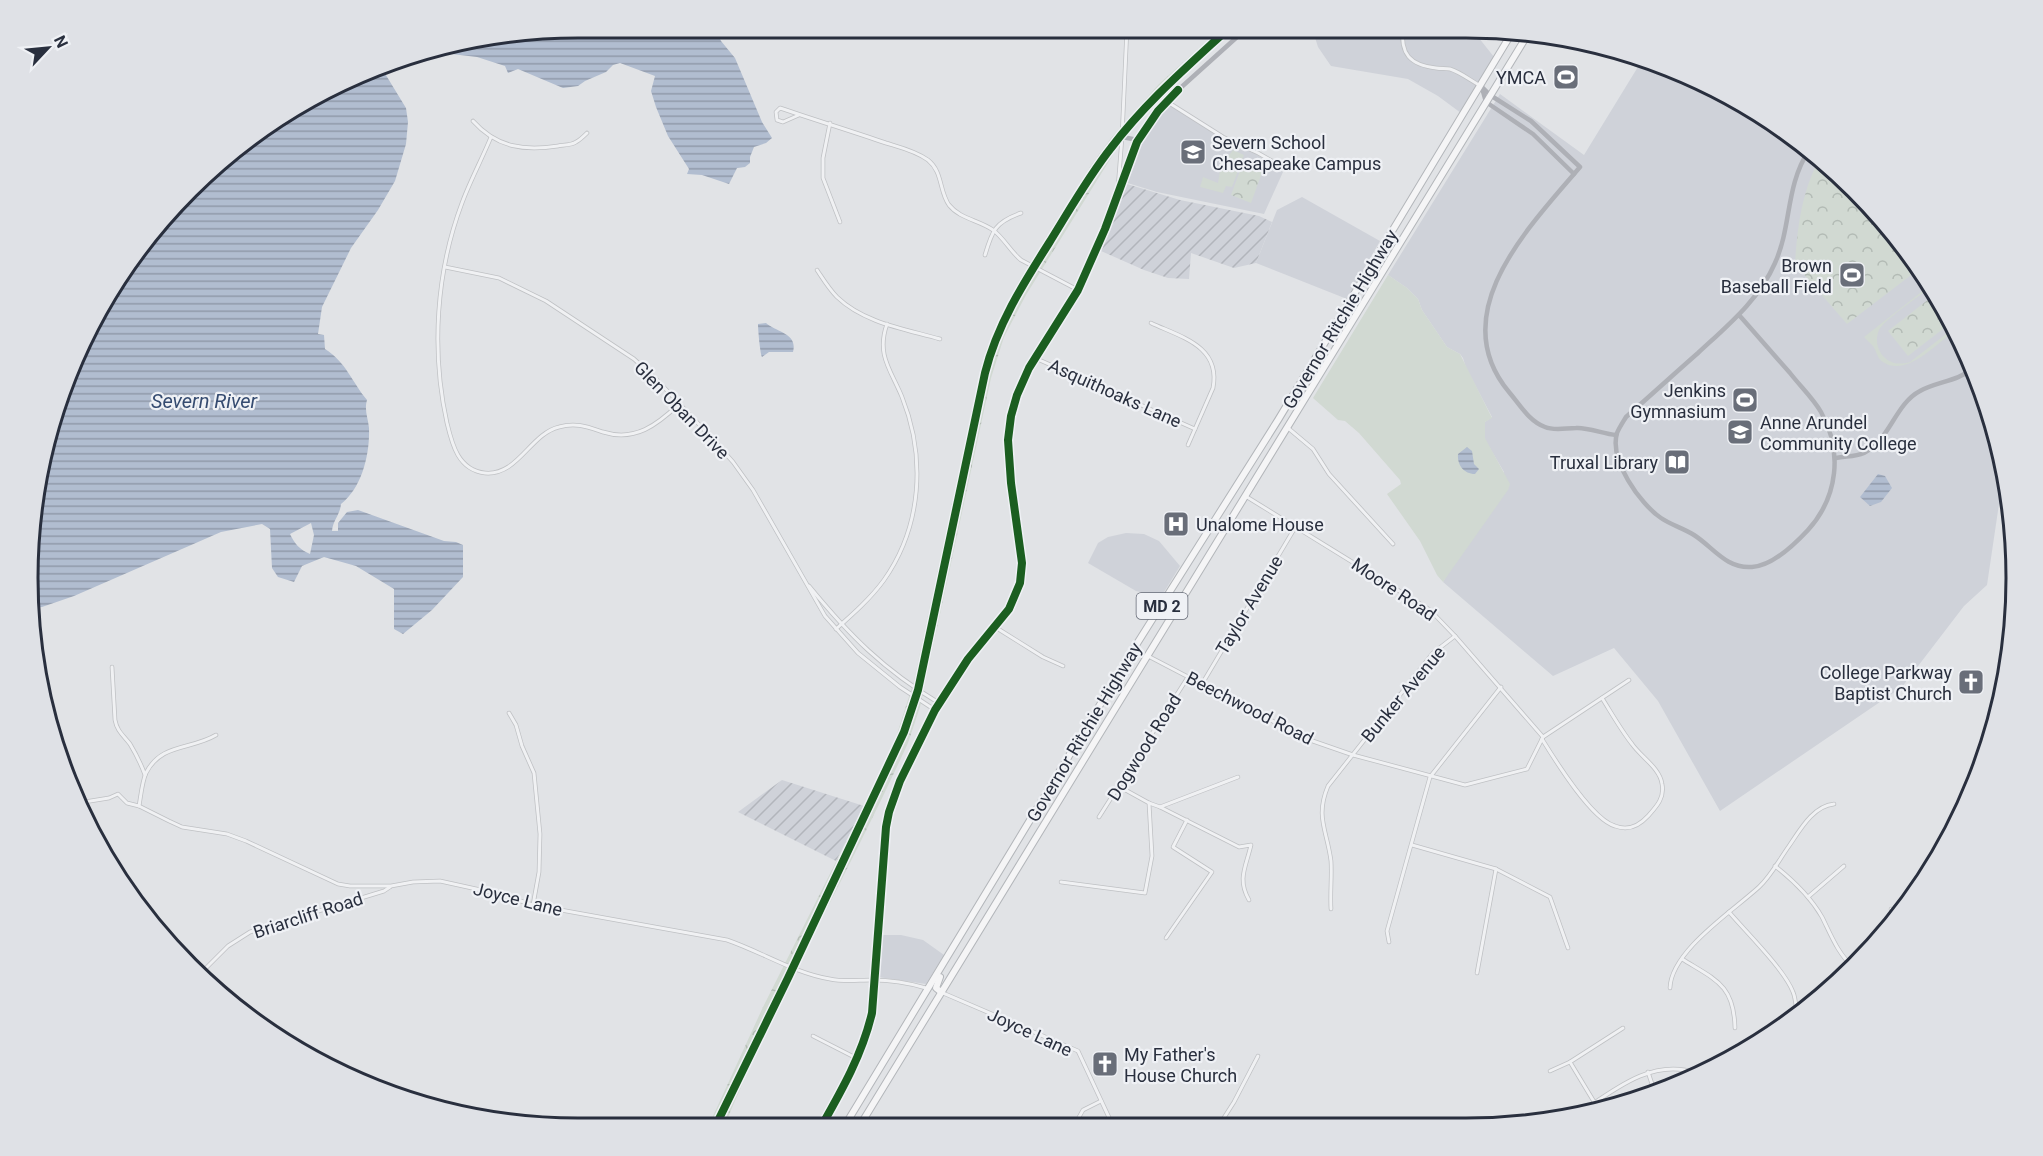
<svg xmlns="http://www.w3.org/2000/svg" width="2043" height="1156" font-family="Roboto,sans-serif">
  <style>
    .built { fill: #cfd2d9 }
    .industrial { fill: url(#industrial-furrows) }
    .grass { fill: #d1d9d2 }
    .park { fill: url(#park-crowns) }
    .water { fill: url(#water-rules); fill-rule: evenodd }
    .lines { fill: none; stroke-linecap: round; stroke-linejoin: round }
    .street-casing { stroke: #bfc1c4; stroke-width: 4.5 }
    .highway-casing { stroke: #b3b6ba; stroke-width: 8 }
    .street { stroke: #f0f1f3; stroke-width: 3 }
    .secondary { stroke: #aeb0b6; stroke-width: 4.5 }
    .highway { stroke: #f5f5f6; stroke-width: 6 }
    .cycleway-casing { stroke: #eff1f5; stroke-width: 11 }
    .cycleway { stroke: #1b5e20; stroke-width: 8 }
    .labels { text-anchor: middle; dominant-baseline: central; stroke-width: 4.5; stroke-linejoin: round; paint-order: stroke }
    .shield { fill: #eff1f5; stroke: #646975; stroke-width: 1.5 }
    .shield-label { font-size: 16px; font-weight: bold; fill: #292f3e }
    .poi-label { font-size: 18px; fill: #292f3e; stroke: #eff1f5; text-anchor: end }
    .street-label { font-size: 18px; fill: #292f3e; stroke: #eff1f5 }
    .water-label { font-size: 20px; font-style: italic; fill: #354b70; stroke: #eff1f5 }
    .rim { fill: none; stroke: #292f3e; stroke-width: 3 }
  </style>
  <defs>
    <pattern id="industrial-furrows" width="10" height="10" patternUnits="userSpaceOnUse" patternTransform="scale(1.5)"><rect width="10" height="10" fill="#cfd2d9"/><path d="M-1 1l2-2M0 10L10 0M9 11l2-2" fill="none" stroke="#b2b5bb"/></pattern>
    <pattern id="park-crowns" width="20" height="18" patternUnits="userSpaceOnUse" patternTransform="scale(1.5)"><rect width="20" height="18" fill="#d1d9d2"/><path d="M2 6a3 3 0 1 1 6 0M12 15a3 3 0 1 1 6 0" fill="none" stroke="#b3bbb5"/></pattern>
    <pattern id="water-rules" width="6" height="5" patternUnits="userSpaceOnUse" patternTransform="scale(1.5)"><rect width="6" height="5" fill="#b1bdd0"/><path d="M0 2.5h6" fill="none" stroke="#909aaa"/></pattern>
  </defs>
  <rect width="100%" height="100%" fill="#e1e3e6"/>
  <!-- built -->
  <g class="built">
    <polygon points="1306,28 1471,28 1494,57 1461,113 1438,96 1408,79 1331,66 1318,47 1313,31"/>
    <polygon points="1644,57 1741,101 1829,164 1902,243 1959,335 1997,436 2008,499 1999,504 1987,585 1964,606 1902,687 1720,811 1658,701 1614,648 1553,676 1443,582 1504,472 1484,438 1485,422 1492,417 1466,368 1463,358 1460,354 1447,347 1422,310 1418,299 1407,288 1388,275 1500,94 1584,155"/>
    <polygon points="1166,101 1223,137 1245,147 1283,172 1264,214 1157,192 1121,181 1137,142"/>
    <polygon points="1302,197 1380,241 1347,299 1256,263 1277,210"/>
    <polygon points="1126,533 1144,534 1159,541 1180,566 1161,597 1136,591 1088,563 1098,543 1108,537"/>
    <polygon points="881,935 901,935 923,940 944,955 926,984 878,977"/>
  </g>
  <!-- industrial -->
  <g class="industrial">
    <polygon points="1127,184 1180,200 1259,216 1272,222 1256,263 1234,268 1191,253 1189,279 1168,278 1144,270 1101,251"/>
    <polygon points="782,780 864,806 836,861 738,812"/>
  </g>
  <!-- grass -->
  <g class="grass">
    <polygon points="1233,150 1244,155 1232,187 1226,186 1223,193 1200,187 1203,177 1218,183 1222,158 1227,158"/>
    <polygon points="1388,275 1407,288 1418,299 1422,310 1447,347 1460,354 1492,418 1485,422 1485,438 1510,484 1508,490 1443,582 1437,575 1420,541 1387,494 1401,484 1400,480 1359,433 1345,421 1338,420 1313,398"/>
    <path d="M1929,286L1930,288C1919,296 1884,320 1879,330C1875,339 1877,350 1884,357C1891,364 1900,365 1910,362L1955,327L1956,329C1938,343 1906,378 1883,362C1877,358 1877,352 1873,346C1872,345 1867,340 1864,337Z"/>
  </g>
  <!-- park -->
  <g class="park">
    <path d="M1221,28H1235L1161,95L1127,132L1026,295L1004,337L991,378L920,707L908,743C849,872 778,996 724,1127H708L763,1007L864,806L896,737L914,681L976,390L986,350L1001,316L1019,281L1092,164L1111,138L1159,84Z"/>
    <path d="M1820,158L1829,164L1902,243L1919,269L1847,324L1795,264C1797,228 1802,190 1820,158Z"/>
    <polygon points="1244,160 1264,167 1251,203 1231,195"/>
    <polygon points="1934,295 1952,322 1908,356 1888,331"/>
  </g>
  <!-- water -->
  <g class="water">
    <polygon points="578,27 714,27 721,41 735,58 762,122 772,138 766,143 754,147 750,157 750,163 745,167 737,168 729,184 702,175 687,174 689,169 668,136 656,107 651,91 655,76 620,63 613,65 606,72 585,81 578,86 563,88 518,69 508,73 505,66 477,57 443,53 441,50"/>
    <path d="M381,67L406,108L408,122L406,144L395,181L378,210L351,248L322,307L318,334L324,335L325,349C346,362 352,382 367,400C364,410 368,418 369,428C370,454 362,488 341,504C340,515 333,520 332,531H338V523L347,512L358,510L444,541L456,542L463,545V577L432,610L403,634L394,629V589L356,566L324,557L302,566L294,582L278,577L272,568L270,529L262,524L221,532L74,596L42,607L29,609L46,435L120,272L243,141ZM311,523L314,535L310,554C300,550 294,543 290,534Z"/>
    <path d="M766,323C776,332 798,333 793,352H769L762,357C760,353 758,329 758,324Z"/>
    <path d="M1467,447L1472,451L1474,464L1479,469L1475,474C1464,474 1457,465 1458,454Z"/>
    <polygon points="1878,474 1885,476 1892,488 1881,502 1870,506 1860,497"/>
  </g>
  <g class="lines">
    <defs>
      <g id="street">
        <path d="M1403,28C1400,54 1410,65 1436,68C1441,69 1446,68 1450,69C1460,72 1470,80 1479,85"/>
        <polyline points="1166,101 1223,137 1258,153 1284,168"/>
        <path d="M799,115L783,122L777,120L776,112L780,108C815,120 851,131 886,143C899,147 916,151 928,160C943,172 939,191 949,205C960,219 979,220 993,230C1004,238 1010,251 1021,260L1078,290"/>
        <path d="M473,121C497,148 525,151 558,146C564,145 572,145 576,142C580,140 584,136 587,133"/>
        <polyline points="830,123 823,158 823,178 840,222"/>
        <path d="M491,137C482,159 470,181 462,203C436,272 431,351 447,423C452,444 458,470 485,473C518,476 530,434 559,427C576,422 588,427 603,432C635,442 657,425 679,404"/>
        <polyline points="1118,188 1122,137 1127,28"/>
        <path d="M985,255C992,231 995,222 1021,213"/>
        <polyline points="445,267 499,278 546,301 634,359 658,381 708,434 733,462 753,490 825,616 858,653 900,687 935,710"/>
        <path d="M817,270C823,279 829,289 837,297C864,323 905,329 940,339"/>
        <path d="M1151,323C1181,337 1221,346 1213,388L1188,445"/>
        <polyline points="1035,358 1195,429"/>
        <polyline points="1288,428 1313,449 1329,474 1393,544"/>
        <polyline points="1247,497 1430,610 1455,636 1543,737"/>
        <path d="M809,586C849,635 884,670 939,703"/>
        <polyline points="995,627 1043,657 1063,666"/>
        <path d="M836,629C853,614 871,598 884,580C922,526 926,457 902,397C891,370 876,355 887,324"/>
        <polyline points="1148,656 1307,739 1353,755 1465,785 1527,769 1543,737 1629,680"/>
        <path d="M112,667L115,720C117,731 123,735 130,744C136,754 141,764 145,775"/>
        <polyline points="1202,684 1296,526"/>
        <polyline points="509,713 516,725 522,746 534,773 540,834 539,872 533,905"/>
        <path d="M1542,739C1555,760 1591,819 1615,826C1628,831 1639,826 1648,816C1656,807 1665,798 1662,784C1660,768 1641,757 1632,744C1621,730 1612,714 1602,698"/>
        <path d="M78,803L109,798L118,794L127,803L139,806L169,821L182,827L227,834L246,841L338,884L350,886H391L413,882L440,881L499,894L533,905L727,940C762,952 794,973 830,979C844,982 858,980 872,980C889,980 909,983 926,988"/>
        <polyline points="1149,803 1160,807 1238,777"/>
        <path d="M139,806C141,795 142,782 146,773C161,743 191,750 216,735"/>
        <path d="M1160,807L1239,847L1251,845C1246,867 1237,879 1249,900"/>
        <polyline points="1099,817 1188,677"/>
        <polyline points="1412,845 1496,869 1550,897 1568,948"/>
        <path d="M1775,866C1794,881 1810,896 1822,917C1831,935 1838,954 1854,968"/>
        <polyline points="1061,882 1145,893 1152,856 1149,803 1120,787"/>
        <polyline points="1808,897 1844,866"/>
        <path d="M1331,909C1330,893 1332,876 1331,861C1327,830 1315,817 1328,786L1433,653L1455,636"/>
        <polyline points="1891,909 1893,918"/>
        <path d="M1729,912C1746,932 1784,969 1793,992C1796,999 1796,1008 1797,1015"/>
        <polyline points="1166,938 1212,872 1173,847 1187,820"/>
        <polyline points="1389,942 1387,931 1430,777 1501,687"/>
        <path d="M1682,959C1716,980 1734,985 1735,1028"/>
        <polyline points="202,972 228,946 250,932 384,891 390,887"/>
        <polyline points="1477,973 1496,869"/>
        <path d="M1670,988C1671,951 1733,911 1759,887C1771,876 1779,860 1789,846C1800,830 1813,806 1834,804"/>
        <polyline points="943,993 1078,1051 1113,1126"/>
        <polyline points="813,1036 856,1058"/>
        <polyline points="1570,1062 1599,1110"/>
        <polyline points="1550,1071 1570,1062 1623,1028"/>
        <polyline points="1648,1072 1655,1093"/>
        <path d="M1577,1115C1611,1092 1652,1057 1696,1073"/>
        <polyline points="1220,1124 1234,1102 1258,1056"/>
        <polyline points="1074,1126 1083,1110 1101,1101"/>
        <path d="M1183,1126C1197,1115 1210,1121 1225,1125"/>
      </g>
      <g id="highway">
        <polyline points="940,977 936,988 941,992"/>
        <polyline points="844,1127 1138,642 1278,420 1513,31"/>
        <polyline points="859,1127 1528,34"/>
      </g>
    </defs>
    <!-- street casing -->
    <use href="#street" class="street-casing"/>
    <!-- highway casing -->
    <use href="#highway" class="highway-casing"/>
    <!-- street -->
    <use href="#street" class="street"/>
    <!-- secondary -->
    <g class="secondary">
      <path d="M1481,86L1490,95L1531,121L1580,167C1530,226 1443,313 1509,392C1520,405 1529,421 1545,427C1554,431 1566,428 1576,428C1587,427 1604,434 1616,435"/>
      <polyline points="1482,88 1486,102 1533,134 1574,174"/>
      <polyline points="1122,137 1138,140"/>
      <path d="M1739,315C1756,334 1773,354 1790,373C1800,386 1813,398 1821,412C1843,451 1838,497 1808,530C1795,544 1772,566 1752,567C1726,569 1713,547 1694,535C1683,528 1671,525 1661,518C1640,504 1609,460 1617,433C1619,428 1623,422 1626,417C1650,396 1674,374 1698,353C1727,326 1759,300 1775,263C1792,225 1785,187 1809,150"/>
      <path d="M1836,458C1846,456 1855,457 1864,453C1890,440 1895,404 1920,391C1936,382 1958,381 1972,369"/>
      <polyline points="1996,717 1991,713 1997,711"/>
      <polyline points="1979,772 2012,618"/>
      <path d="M821,1127C842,1090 862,1055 872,1013L886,827L889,812L900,781L935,710L968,659L1009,609L1020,583L1022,563L1011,483L1008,440L1013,406L1023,380L1035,358L1078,290L1105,229L1130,158L1143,130L1166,101L1247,28"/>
    </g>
    <!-- highway -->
    <use href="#highway" class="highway"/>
    <defs>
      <g id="cycleway">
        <path d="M715,1127L788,978L904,732L918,690L985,373C997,325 1023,284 1049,243C1069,211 1088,177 1111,148C1145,103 1188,66 1229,28"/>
        <path d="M821,1127C842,1090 862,1055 872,1013L886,827L889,812L900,781L935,710L968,659L1009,609L1020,583L1022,563L1011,483L1008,440L1011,416L1017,395L1029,368L1078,290L1105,229L1137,142L1158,111L1178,90"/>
      </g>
    </defs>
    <!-- cycleway casing -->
    <use href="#cycleway" class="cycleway-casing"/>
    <!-- cycleway -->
    <use href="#cycleway" class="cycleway"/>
  </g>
  <!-- icons -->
  <defs>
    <symbol id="stadium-square" viewBox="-11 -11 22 22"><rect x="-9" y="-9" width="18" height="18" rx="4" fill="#696e79" stroke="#eff1f5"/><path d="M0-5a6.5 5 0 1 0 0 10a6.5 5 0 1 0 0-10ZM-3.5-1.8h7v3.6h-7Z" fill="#fff"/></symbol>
    <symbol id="school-square" viewBox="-11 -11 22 22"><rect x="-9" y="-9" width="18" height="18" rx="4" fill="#696e79" stroke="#eff1f5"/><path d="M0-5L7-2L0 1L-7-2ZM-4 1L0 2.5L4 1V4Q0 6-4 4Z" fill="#fff"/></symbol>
    <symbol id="university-square" viewBox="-11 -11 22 22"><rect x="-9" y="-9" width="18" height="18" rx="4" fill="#696e79" stroke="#eff1f5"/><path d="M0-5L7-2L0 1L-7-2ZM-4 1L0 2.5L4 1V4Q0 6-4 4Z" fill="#fff"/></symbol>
    <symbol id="library-square" viewBox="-11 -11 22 22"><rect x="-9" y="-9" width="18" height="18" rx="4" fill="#696e79" stroke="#eff1f5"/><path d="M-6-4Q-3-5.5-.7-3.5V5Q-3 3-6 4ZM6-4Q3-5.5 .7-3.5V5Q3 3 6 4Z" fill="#fff"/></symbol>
    <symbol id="hospital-square" viewBox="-11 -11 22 22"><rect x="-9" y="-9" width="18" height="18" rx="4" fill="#696e79" stroke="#eff1f5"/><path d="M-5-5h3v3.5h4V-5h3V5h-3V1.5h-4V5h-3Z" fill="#fff"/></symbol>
    <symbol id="church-square" viewBox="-11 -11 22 22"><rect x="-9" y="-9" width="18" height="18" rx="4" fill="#696e79" stroke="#eff1f5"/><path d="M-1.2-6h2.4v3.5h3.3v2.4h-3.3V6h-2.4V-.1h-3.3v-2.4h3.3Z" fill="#fff"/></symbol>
  </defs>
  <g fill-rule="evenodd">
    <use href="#stadium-square" x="1551" y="62" width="30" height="30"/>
    <use href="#school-square" x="1178" y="137" width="30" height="30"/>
    <use href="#stadium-square" x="1837" y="260" width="30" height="30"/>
    <use href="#stadium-square" x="1730" y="385" width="30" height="30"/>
    <use href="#university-square" x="1725" y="417" width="30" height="30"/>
    <use href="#library-square" x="1662" y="447" width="30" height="30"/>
    <use href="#hospital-square" x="1161" y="509" width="30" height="30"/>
    <use href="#church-square" x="1956" y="667" width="30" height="30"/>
    <use href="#church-square" x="1090" y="1049" width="30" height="30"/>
  </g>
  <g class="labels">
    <!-- shield labels -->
    <rect class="shield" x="1136.5" y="593" width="51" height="26" rx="4.5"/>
    <g class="shield-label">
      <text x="1162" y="606">MD 2</text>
    </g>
    <!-- poi labels -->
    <g class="poi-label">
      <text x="1546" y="77">YMCA</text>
      <text x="1212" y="142" text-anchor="start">Severn School<tspan x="1212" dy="21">Chesapeake Campus</tspan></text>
      <text x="1832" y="265">Brown<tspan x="1832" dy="21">Baseball Field</tspan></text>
      <text x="1726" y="390">Jenkins<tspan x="1726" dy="21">Gymnasium</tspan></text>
      <text x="1760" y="422" text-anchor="start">Anne Arundel<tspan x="1760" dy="21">Community College</tspan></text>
      <text x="1658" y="462">Truxal Library</text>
      <text x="1196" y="524" text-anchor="start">Unalome House</text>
      <text x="1952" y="672">College Parkway<tspan x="1952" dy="21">Baptist Church</tspan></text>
      <text x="1124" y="1054" text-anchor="start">My Father's<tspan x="1124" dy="21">House Church</tspan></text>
    </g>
    <!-- street labels -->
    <g class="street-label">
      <text transform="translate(1340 319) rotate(-59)">Governor Ritchie Highway</text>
      <text transform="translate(1115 393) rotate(24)">Asquithoaks Lane</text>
      <text transform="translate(682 410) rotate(46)">Glen Oban Drive</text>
      <text transform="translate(1394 589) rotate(34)">Moore Road</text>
      <text transform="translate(1249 605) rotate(-59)">Taylor Avenue</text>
      <text transform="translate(1403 694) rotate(-50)">Bunker Avenue</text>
      <text transform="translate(1250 708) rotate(27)">Beechwood Road</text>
      <text transform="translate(1084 732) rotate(-59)">Governor Ritchie Highway</text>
      <text transform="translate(1144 747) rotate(-58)">Dogwood Road</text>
      <text transform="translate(518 899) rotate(14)">Joyce Lane</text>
      <text transform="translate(308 915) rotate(-18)">Briarcliff Road</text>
      <text transform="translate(1030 1032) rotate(25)">Joyce Lane</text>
    </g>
    <!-- water labels -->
    <g class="water-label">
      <text x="204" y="401">Severn River</text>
    </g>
  </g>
  <!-- crop -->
  <path d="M0 0H2043V1156H0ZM578 38H1466A540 540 0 0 1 2006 578V578A540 540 0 0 1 1466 1118H578A540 540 0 0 1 38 578V578A540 540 0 0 1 578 38Z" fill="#dfe1e6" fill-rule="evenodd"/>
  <path class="rim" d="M578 38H1466A540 540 0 0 1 2006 578V578A540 540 0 0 1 1466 1118H578A540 540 0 0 1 38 578V578A540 540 0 0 1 578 38Z"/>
  <!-- north arrow -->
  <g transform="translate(48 48) rotate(64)" stroke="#eff1f5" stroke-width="4.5" paint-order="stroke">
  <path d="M0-4.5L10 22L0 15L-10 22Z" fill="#292f3e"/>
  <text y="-9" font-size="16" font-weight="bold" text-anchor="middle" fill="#292f3e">N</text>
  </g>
</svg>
